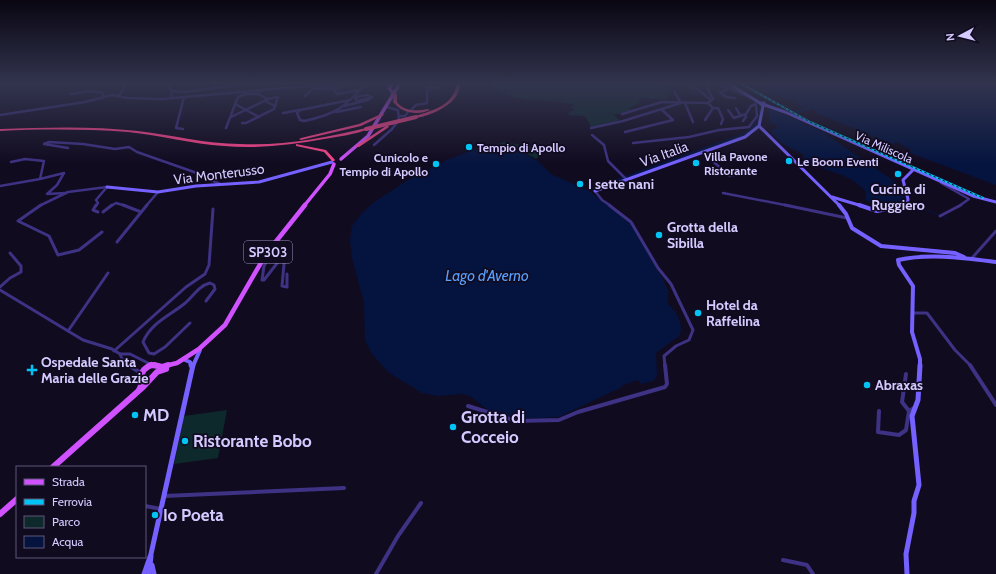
<svg xmlns="http://www.w3.org/2000/svg" width="996" height="574" font-family="Cabin,sans-serif">
  <style>
    .green { fill: #0d292b }
    .water { fill: #05143f }
    .lines { fill: none; stroke-linecap: round; stroke-linejoin: round }
    .stream { stroke: #05143f; stroke-width: 1 }
    .canal { stroke: #05143f; stroke-width: 2.5 }
    .street-far2 { stroke: #3d3283; stroke-width: 2.5 }
    .street-far1 { stroke: #3d3283; stroke-width: 3 }
    .street { stroke: #3d3283; stroke-width: 4 }
    .secondary-far2 { stroke: #7561ff; stroke-width: 3 }
    .secondary-far1 { stroke: #7561ff; stroke-width: 4 }
    .secondary { stroke: #7561ff; stroke-width: 5 }
    .primary-far2 { stroke: #d051ff; stroke-width: 3.5 }
    .primary-far1 { stroke: #d051ff; stroke-width: 4.5 }
    .primary { stroke: #d051ff; stroke-width: 6 }
    .highway { fill: #ff458b; fill-rule: evenodd }
    .rail-casing { stroke: #00c4f5; stroke-width: 2 }
    .rail { stroke: #110b20; stroke-width: 1; stroke-dasharray: 2.5; stroke-linecap: butt }
    .highway-bridge { stroke: #ff458b; stroke-width: 4 }
    .poi-dot { fill: #00c4f5; stroke: #110b20; stroke-width: 1.5 }
    .labels { text-anchor: middle; dominant-baseline: central; stroke-width: 3.5; stroke-linejoin: round; paint-order: stroke }
    .far-poi-label { font-size: 12px; font-weight: bold; fill: #d5caff; stroke: #110b20; text-anchor: start }
    .far-street-label { font-size: 12px; fill: #d5caff; stroke: #110b20 }
    .shield { fill: #110b20; stroke: #9a91bc; stroke-width: 1 }
    .shield-label { font-size: 13px; font-weight: bold; fill: #d5caff }
    .street-label { font-size: 14px; fill: #d5caff; stroke: #110b20 }
    .poi-label { font-size: 14px; font-weight: bold; fill: #d5caff; stroke: #110b20; text-anchor: start }
    .water-label { font-size: 15px; font-style: italic; fill: #58a1ff; stroke: #110b20 }
    .near-poi-label { font-size: 17px; font-weight: bold; fill: #d5caff; stroke: #110b20; text-anchor: start }
  </style>
  <rect width="100%" height="100%" fill="#110b20"/>
  <!-- green -->
  <g class="green">
    <path d="M489,83H669L672,90L668,91L670,94L666,100L641,98L638,100L640,103L629,108L632,110L613,115L620,120L591,127L585,116L568,115L570,111H574L572,108L573,104L535,99L534,101C518,97 499,97 489,83Z"/>
    <polygon points="504,142 533,147 532,149 542,153 536,159 520,150 496,145"/>
    <polygon points="227,410 218,458 174,464 184,416"/>
  </g>
  <!-- water -->
  <g class="water">
    <polygon points="749,83 996,83 996,185 910,153 911,150 896,142 892,144 816,113 813,108 806,109 796,104 798,103 791,99 788,100 765,91 768,89 764,91"/>
    <path d="M768,109H773L821,131L897,183L907,203C888,208 883,209 866,200V192C848,170 823,174 803,158V154C790,148 777,143 771,130L777,128V126L770,123Z"/>
    <path d="M495,147L511,149L524,153L539,162L551,174L589,191L623,216L630,222L664,281L668,291V304C676,311 685,325 679,336L656,353L657,376L653,381L641,384L638,380L621,386L622,387L559,417L516,419L489,411L470,396L463,394L438,396L422,393L388,372L372,354L365,340L364,303L352,258L350,240L352,226L362,213L373,203L408,180L447,160L473,150Z"/>
  </g>
  <g class="lines">
    <!-- stream -->
    <g class="stream">
      <polyline points="909,204 939,215"/>
      <polyline points="942,216 947,218"/>
    </g>
    <!-- canal -->
    <g class="canal">
      <polyline points="795,112 812,108"/>
      <polyline points="626,177 743,135 756,125 761,107"/>
      <polyline points="592,189 623,178"/>
    </g>
    <!-- street-far2 -->
    <g class="street-far2">
      <polyline points="166,83 172,91 171,98"/>
      <polyline points="682,83 695,88"/>
      <polyline points="690,83 711,100"/>
      <polyline points="705,83 713,99 708,103 713,108 718,108 723,119 721,124"/>
      <polyline points="716,83 747,96"/>
      <polyline points="366,84 377,84"/>
      <polyline points="333,88 337,94 360,90"/>
      <polyline points="313,89 340,88"/>
      <polyline points="728,89 720,92 726,97 735,98"/>
      <polyline points="172,91 184,92 255,83"/>
      <polyline points="71,94 90,91 103,93 103,98"/>
      <polyline points="119,96 127,83"/>
      <polyline points="305,96 314,88"/>
      <polyline points="354,96 357,101 370,98"/>
      <path d="M350,100L300,110L297,113L300,120L304,121C337,114 343,108 366,84"/>
      <polyline points="265,101 275,106"/>
      <polyline points="685,103 693,122"/>
      <polyline points="235,104 259,117"/>
      <polyline points="344,106 368,100 372,97 368,95 356,97"/>
      <polyline points="736,108 740,115"/>
      <polyline points="411,110 416,105 427,103 427,88 439,88 440,83"/>
      <polyline points="728,110 734,118 746,114 751,106 756,104"/>
      <polyline points="336,112 361,107"/>
      <polyline points="283,113 299,110"/>
      <polyline points="622,114 662,102 708,103"/>
      <polyline points="0,115 85,102 112,95 127,98 162,99 297,87 364,84"/>
      <polyline points="400,116 405,116 408,112"/>
      <polyline points="231,117 268,99 258,94"/>
      <polyline points="705,120 713,108"/>
      <polyline points="743,121 746,117 745,115"/>
      <polyline points="242,123 246,123 274,109 278,97 268,99"/>
      <polyline points="226,128 238,97 246,94 258,94 259,90"/>
      <polyline points="591,128 623,121 681,103 674,91"/>
      <polyline points="183,129 176,128 184,97"/>
      <polyline points="625,132 673,120 661,109"/>
      <polyline points="592,135 604,145 608,161 626,179"/>
      <polyline points="633,143 689,137 719,130 749,127 757,116 756,105"/>
      <polyline points="374,145 392,129 399,120 398,110 386,107"/>
      <polyline points="68,148 44,144 49,142 83,144 115,149 129,147 137,152 194,172 220,184"/>
      <polyline points="702,152 730,176 750,171"/>
      <polyline points="11,162 25,159 44,161 40,179 64,173 57,185 47,194 66,193"/>
      <polyline points="941,183 969,199 959,206"/>
      <polyline points="0,186 40,179"/>
      <polyline points="595,191 602,200 611,206"/>
      <polyline points="723,193 790,206"/>
      <polyline points="39,206 68,192 107,187"/>
      <polyline points="96,206 98,203 96,200 107,187"/>
      <polyline points="111,206 116,203 126,206"/>
      <polyline points="146,206 158,192"/>
    </g>
    <!-- street-far1 -->
    <g class="street-far1">
      <polyline points="41,205 18,221 49,236 58,255 79,250 102,232"/>
      <polyline points="96,205 93,210 98,212"/>
      <polyline points="123,205 141,212"/>
      <polyline points="609,205 631,222 658,268 671,284 693,330 689,340 676,346 664,356 665,366"/>
      <polyline points="785,205 847,218"/>
      <polyline points="103,212 112,205"/>
      <polyline points="940,216 961,205"/>
      <polyline points="278,239 278,243 264,266 262,280 264,280 285,253 282,286 287,287 287,274"/>
      <polyline points="117,242 147,205"/>
      <polyline points="972,258 996,231"/>
      <polyline points="0,287 10,278 21,272 21,266 10,253"/>
      <polyline points="0,290 83,340 112,349 120,354 130,354 152,365"/>
      <polyline points="914,313 927,313 955,350 971,366"/>
      <path d="M190,323L165,347L154,354L149,353L143,342C151,323 169,316 184,304C193,297 198,286 210,283L214,285L215,289L206,301"/>
      <polyline points="68,331 108,273"/>
      <polyline points="114,351 186,287 205,274 209,265 213,209"/>
      <polyline points="120,354 122,359 130,366"/>
    </g>
    <!-- street -->
    <g class="street">
      <polyline points="128,365 141,373"/>
      <polyline points="970,365 996,405"/>
      <polyline points="906,374 902,402 909,411 914,408"/>
      <polyline points="468,406 516,421 559,420 578,412 665,387 667,384 665,365"/>
      <polyline points="879,411 878,432 899,435 906,430 909,411"/>
      <polyline points="164,496 344,488"/>
      <polyline points="145,506 161,509"/>
      <polyline points="783,560 807,565 813,574"/>
      <polyline points="376,574 398,536 421,503"/>
    </g>
    <!-- secondary-far2 -->
    <g class="secondary-far2">
      <polyline points="374,83 391,83"/>
      <polyline points="728,83 760,103"/>
      <polyline points="765,105 785,112 973,196 996,202"/>
      <polyline points="759,126 840,206"/>
      <polyline points="107,187 158,192 196,186 259,182 332,162"/>
      <polyline points="595,191 745,137 759,126 763,106 760,103 764,103 765,105"/>
      <polyline points="832,197 862,206"/>
      <polyline points="905,206 907,206 908,199 903,180 913,170"/>
    </g>
    <!-- secondary-far1 -->
    <g class="secondary-far1">
      <polyline points="839,205 846,214 852,228 881,246 955,253 964,257"/>
      <polyline points="859,205 877,211 907,205"/>
      <polyline points="185,360 190,362 192,366"/>
      <polyline points="193,366 200,350"/>
      <path d="M920,366V359L912,332L913,286L899,265L898,260C930,253 964,258 996,262"/>
    </g>
    <!-- secondary -->
    <g class="secondary">
      <polyline points="191,365 192,367"/>
      <polyline points="152,565 154,574"/>
      <polyline points="144,574 151,554 193,365"/>
      <polyline points="149,574 151,556"/>
      <polyline points="907,574 906,554 914,513 914,501 919,485 912,416 918,400 920,365"/>
    </g>
    <!-- primary-far2 -->
    <g class="primary-far2">
      <polyline points="392,97 393,93 389,88 393,83"/>
      <polyline points="341,159 368,136 400,83"/>
      <polyline points="304,206 330,174 334,164"/>
    </g>
    <!-- primary-far1 -->
    <g class="primary-far1">
      <polyline points="149,366 159,366"/>
      <polyline points="165,366 177,363 199,349 225,325 266,254 305,205"/>
    </g>
    <!-- primary -->
    <g class="primary">
      <polyline points="154,365 162,367 168,365"/>
      <path d="M139,390C147,377 135,373 151,365"/>
      <polyline points="53,467 143,387 157,372 166,369"/>
      <polyline points="0,514 17,499"/>
    </g>
    <!-- highway -->
    <g class="highway">
      <path d="M457,83H461C460,89 458,94 455,98C447,108 427,117 415,118V116C434,110 453,106 457,83Z"/>
      <path d="M394,93L397,94V102C405,112 416,111 428,109L430,110C417,116 402,113 393,102Z"/>
      <polygon points="381,114 384,115 361,126 301,140 299,139 301,138 359,124"/>
      <polygon points="386,126 388,126 389,127 359,147 357,147 356,146"/>
      <path d="M32,128C67,127 103,127 138,131C172,135 206,144 240,144C283,146 325,138 366,128L368,129C358,134 336,137 324,139C291,145 257,149 224,146C192,144 160,135 128,132C85,129 42,129 0,131V129Z"/>
      <polygon points="296,144 326,150 335,160 334,161 332,161 324,152 296,146"/>
    </g>
    <defs>
      <polyline id="rail" points="740,83 810,122 983,198"/>
    </defs>
    <!-- rail casing -->
    <use href="#rail" class="rail-casing"/>
    <!-- rail -->
    <use href="#rail" class="rail"/>
    <!-- highway-bridge -->
    <polyline class="highway-bridge" points="366,129 416,117"/>
  </g>
  <!-- sky -->
  <linearGradient id="sky" x2="0" y2="1"><stop stop-color="#090612"/><stop offset="0.51" stop-color="#32344e"/><stop offset="1" stop-color="#32344e" stop-opacity="0"/></linearGradient>
  <rect width="996" height="164" fill="url(#sky)"/>
  <!-- markers -->
  <g class="poi-dot">
    <circle cx="469" cy="147" r="4"/>
    <circle cx="789" cy="161" r="4"/>
    <circle cx="696" cy="163" r="4"/>
    <circle cx="436" cy="164" r="4"/>
    <circle cx="898" cy="174" r="4"/>
    <circle cx="580" cy="184" r="4"/>
    <circle cx="659" cy="235" r="4"/>
    <circle cx="698" cy="313" r="4"/>
    <path d="M30 364h4v4h4v4h-4v4h-4v-4h-4v-4h4z"/>
    <circle cx="867" cy="385" r="4"/>
    <circle cx="135" cy="415" r="4"/>
    <circle cx="453" cy="427" r="4"/>
    <circle cx="185" cy="441" r="4"/>
    <circle cx="155" cy="515" r="4"/>
  </g>
  <g class="labels">
    <!-- far-poi labels -->
    <g class="far-poi-label">
      <text x="477" y="147">Tempio di Apollo</text>
      <text x="704" y="156">Villa Pavone<tspan x="704" dy="14">Ristorante</tspan></text>
      <text x="428" y="157" text-anchor="end">Cunicolo e<tspan x="428" dy="14">Tempio di Apollo</tspan></text>
      <text x="797" y="161">Le Boom Eventi</text>
    </g>
    <!-- far-street labels -->
    <g class="far-street-label">
      <text transform="translate(884 147) rotate(24)">Via Miliscola</text>
    </g>
    <!-- shield labels -->
    <rect class="shield" x="244" y="241" width="48" height="22" rx="3"/>
    <g class="shield-label">
      <text x="268" y="252">SP303</text>
    </g>
    <!-- street labels -->
    <g class="street-label">
      <text transform="translate(664 154) rotate(-20)">Via Italia</text>
      <text transform="translate(219 174) rotate(-7)">Via Monterusso</text>
    </g>
    <!-- poi labels -->
    <g class="poi-label">
      <text x="588" y="184">I sette nani</text>
      <text x="898" y="189" text-anchor="middle">Cucina di<tspan x="898" dy="16">Ruggiero</tspan></text>
      <text x="667" y="227">Grotta della<tspan x="667" dy="16">Sibilla</tspan></text>
      <text x="706" y="305">Hotel da<tspan x="706" dy="16">Raffelina</tspan></text>
      <text x="41" y="362">Ospedale Santa<tspan x="41" dy="16">Maria delle Grazie</tspan></text>
      <text x="875" y="385">Abraxas</text>
    </g>
    <!-- water labels -->
    <g class="water-label">
      <text x="487" y="276">Lago d'Averno</text>
    </g>
    <!-- near-poi labels -->
    <g class="near-poi-label">
      <text x="143" y="415">MD</text>
      <text x="461" y="417">Grotta di<tspan x="461" dy="20">Cocceio</tspan></text>
      <text x="193" y="441">Ristorante Bobo</text>
      <text x="163" y="515">Io Poeta</text>
    </g>
  </g>
  <!-- legend -->
  <rect x="16" y="466" width="130" height="92" fill="#110b20" stroke="#5f5779"/>
  <rect x="24" y="479" width="20" height="6" fill="#d051ff" stroke="#5f5779"/>
  <text x="52" y="486" font-size="12" fill="#d5caff">Strada</text>
  <rect x="24" y="499" width="20" height="6" fill="#00c4f5" stroke="#5f5779"/>
  <text x="52" y="506" font-size="12" fill="#d5caff">Ferrovia</text>
  <rect x="24" y="516" width="20" height="12" fill="#0d292b" stroke="#5f5779"/>
  <text x="52" y="526" font-size="12" fill="#d5caff">Parco</text>
  <rect x="24" y="536" width="20" height="12" fill="#05143f" stroke="#5f5779"/>
  <text x="52" y="546" font-size="12" fill="#d5caff">Acqua</text>
  <!-- north arrow -->
  <g transform="translate(960 36) rotate(263)" stroke="#110b20" stroke-width="3" paint-order="stroke">
  <path d="M0-3L7 15L0 10L-7 15Z" fill="#d5caff"/>
  <text y="-6" font-size="11" font-weight="bold" text-anchor="middle" fill="#d5caff">N</text>
  </g>
</svg>
